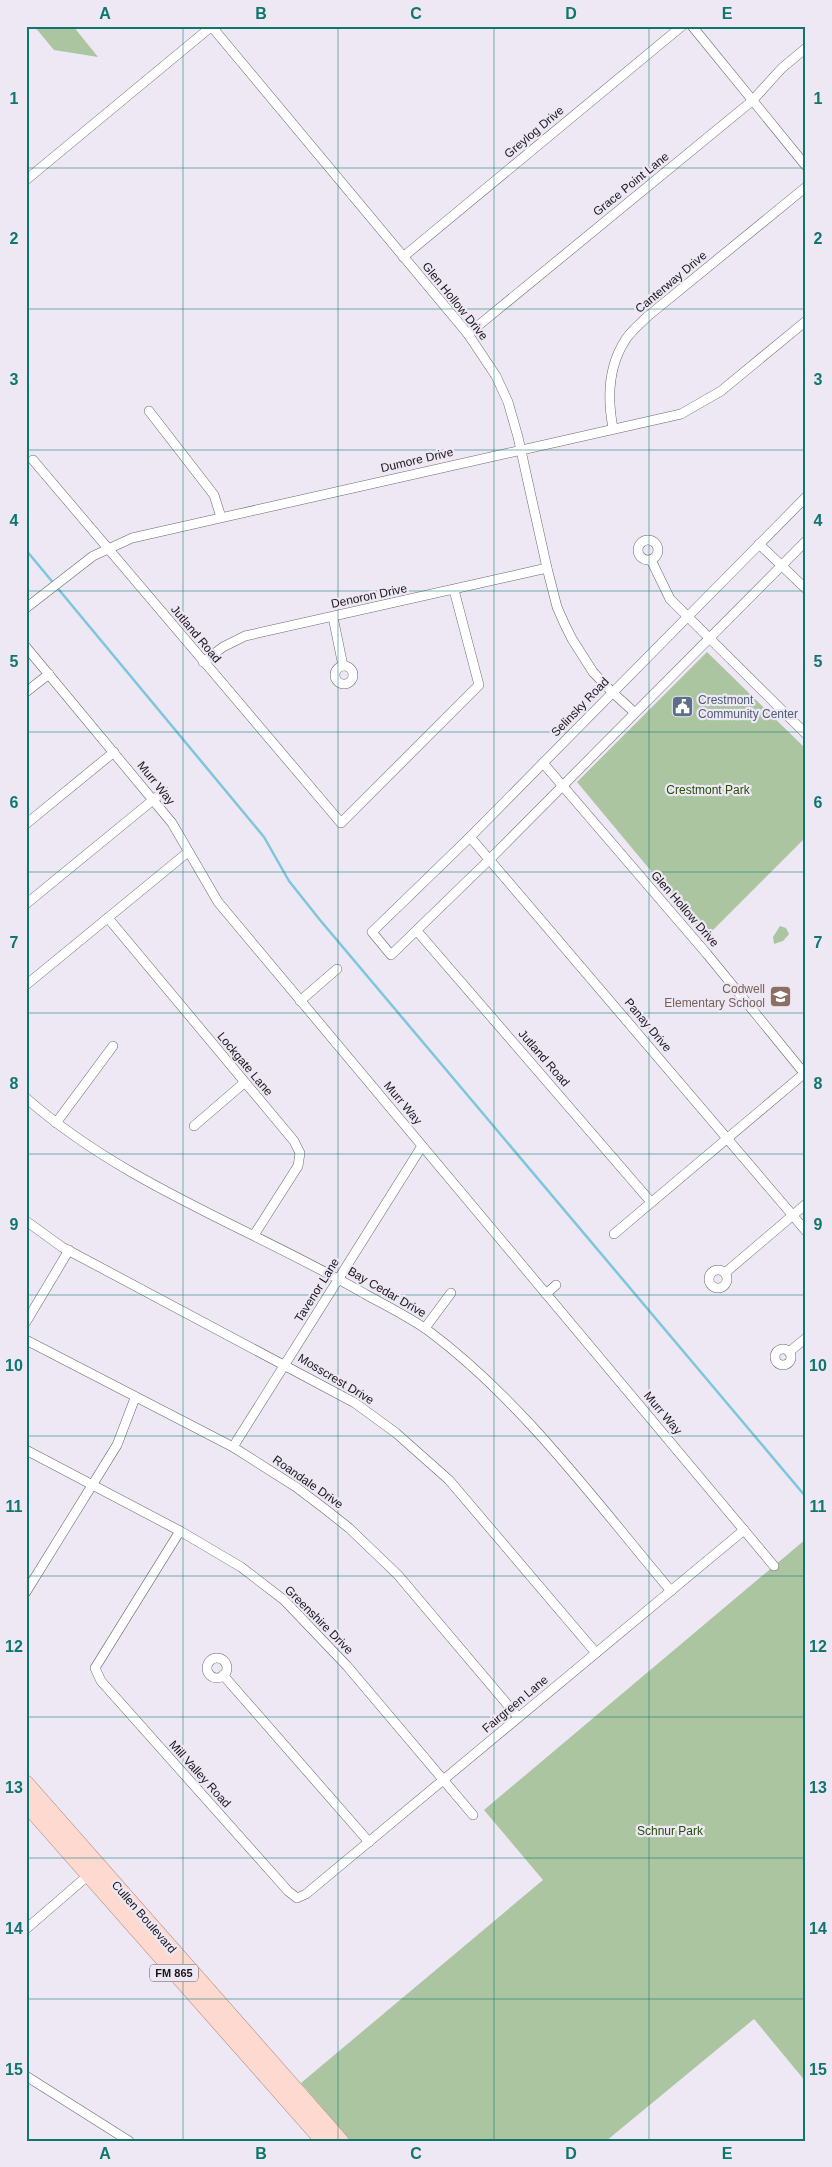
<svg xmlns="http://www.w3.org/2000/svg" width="832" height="2167" font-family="Arial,sans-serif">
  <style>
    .green { fill: #aac59f }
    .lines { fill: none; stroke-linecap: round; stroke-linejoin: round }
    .stream { stroke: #7ec6dd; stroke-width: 2.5 }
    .minor-casing { stroke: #6a6570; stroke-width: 10 }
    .primary-casing { stroke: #ad847c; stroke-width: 16 }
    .minor { stroke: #fff; stroke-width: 9 }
    .primary { stroke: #fed9d0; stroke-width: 15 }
    .grid { fill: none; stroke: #0f766e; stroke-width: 1; stroke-opacity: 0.55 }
    .labels { text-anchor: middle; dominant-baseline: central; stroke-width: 4.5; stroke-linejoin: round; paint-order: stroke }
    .shield { fill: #ede8f4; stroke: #59555c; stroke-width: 1 }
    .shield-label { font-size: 11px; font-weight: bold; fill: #19161b }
    .street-label { font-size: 12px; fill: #19161b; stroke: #ede8f4 }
    .service-label { font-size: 12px; fill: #4e5e75; stroke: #ede8f4; text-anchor: start }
    .park-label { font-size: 12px; fill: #234f06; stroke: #ede8f4 }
    .education-label { font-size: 12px; fill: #785e54; stroke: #ede8f4; text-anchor: end }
    .neatline { fill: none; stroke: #0f766e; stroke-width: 2 }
    .grid-label { font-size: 16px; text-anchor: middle; font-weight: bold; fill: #0f766e }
  </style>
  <rect width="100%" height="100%" fill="#ede8f4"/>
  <!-- green -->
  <g class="green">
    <polygon points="34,26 73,26 98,57 54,50"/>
    <polygon points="707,652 806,749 806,837 706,937 577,782"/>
    <polygon points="780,926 786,928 789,934 783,941 774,944 773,937"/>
    <polygon points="806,1539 806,2082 754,2019 606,2141 351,2141 301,2083 543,1880 484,1810"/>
  </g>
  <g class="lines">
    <!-- stream -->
    <polyline class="stream" points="26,550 264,837 289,881 320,920 806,1497"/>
    <defs>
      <g id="minor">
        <polyline points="692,26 806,166"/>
        <polyline points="212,27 468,334 496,376 508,402 518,437 547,568 557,607 565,625 572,639 593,672 612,692 634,712"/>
        <polyline points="26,180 212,26"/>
        <polyline points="403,257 682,26"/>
        <polyline points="468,334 752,101 782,68 806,48"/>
        <polyline points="149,411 214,495 221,517"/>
        <path d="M613,428C607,397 608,366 626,339C632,330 641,323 648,316L806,187"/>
        <polyline points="33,460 341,823 479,685 454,590"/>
        <polyline points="806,497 470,837 372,932 391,955 490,859 806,541"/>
        <circle cx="648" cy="550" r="10"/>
        <polyline points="759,544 806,589"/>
        <polyline points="651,560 670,599 806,734"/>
        <polyline points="26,608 93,556 132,538 681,414 721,391 806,321"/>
        <polyline points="333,617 343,666"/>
        <polyline points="26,647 172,823 218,902 774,1566"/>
        <polyline points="203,662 223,647 245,636 547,568"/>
        <circle cx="344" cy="675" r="9"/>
        <polyline points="26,692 49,674"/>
        <polyline points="543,763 707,954 804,1073"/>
        <polyline points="26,824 114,752"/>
        <polyline points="470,837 806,1231"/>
        <polyline points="26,904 164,791"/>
        <polyline points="108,918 294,1141 300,1153 298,1166 254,1235"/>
        <polyline points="417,931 651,1202"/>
        <polyline points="26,985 188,852"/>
        <polyline points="300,1001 337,969"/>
        <path d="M26,1098C125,1185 253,1229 365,1294C385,1305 407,1316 426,1329C521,1399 595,1501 671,1591"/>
        <polyline points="56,1123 113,1046"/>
        <polyline points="194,1126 244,1083"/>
        <polyline points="26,1221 62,1247 355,1403 396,1433 449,1480 596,1653"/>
        <polyline points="614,1234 806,1072"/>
        <circle cx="718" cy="1279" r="9"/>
        <polyline points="725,1273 806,1204"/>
        <polyline points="546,1294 556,1285"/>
        <polyline points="26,1322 69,1250"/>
        <polyline points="425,1328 451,1293"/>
        <polyline points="26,1340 233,1447 296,1487 325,1509 349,1528 398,1575 518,1717"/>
        <circle cx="783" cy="1357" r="8"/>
        <polyline points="789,1352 806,1338"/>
        <polyline points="233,1447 422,1146"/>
        <polyline points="26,1450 180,1531 241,1567 284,1600 347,1666 473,1815"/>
        <polyline points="180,1531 95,1668 101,1681 288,1891 297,1898 306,1894 744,1530"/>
        <polyline points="26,1592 117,1445 135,1398"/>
        <circle cx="217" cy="1668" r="10"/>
        <polyline points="223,1675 369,1842"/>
        <polyline points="26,1929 92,1872"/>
        <polyline points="26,2076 129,2141"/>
      </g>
      <g id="primary">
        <polyline points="26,1783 341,2141"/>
        <polyline points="26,1804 323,2141"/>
      </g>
    </defs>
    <!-- minor casing -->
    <use href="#minor" class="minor-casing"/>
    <!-- primary casing -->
    <use href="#primary" class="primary-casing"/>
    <!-- minor -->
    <use href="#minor" class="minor"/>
    <!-- primary -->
    <use href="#primary" class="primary"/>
  </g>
  <!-- grid -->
  <path class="grid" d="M183,26V2141M338,26V2141M494,26V2141M649,26V2141M26,168H806M26,309H806M26,450H806M26,591H806M26,732H806M26,872H806M26,1013H806M26,1154H806M26,1295H806M26,1436H806M26,1576H806M26,1717H806M26,1858H806M26,1999H806"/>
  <!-- icons -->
  <defs>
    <symbol id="civic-square" viewBox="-11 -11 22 22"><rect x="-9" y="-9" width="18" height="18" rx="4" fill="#5c6f8a" stroke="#ede8f4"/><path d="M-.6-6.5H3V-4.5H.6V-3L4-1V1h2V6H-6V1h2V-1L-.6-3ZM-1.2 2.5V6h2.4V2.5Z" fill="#fff"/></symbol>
    <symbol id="school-square" viewBox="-11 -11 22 22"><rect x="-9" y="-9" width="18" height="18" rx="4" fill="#8d6e63" stroke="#ede8f4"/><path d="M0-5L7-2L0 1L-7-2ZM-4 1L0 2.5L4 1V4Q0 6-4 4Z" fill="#fff"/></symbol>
  </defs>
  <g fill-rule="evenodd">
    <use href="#civic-square" x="670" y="694" width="25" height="25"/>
    <use href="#school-square" x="768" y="984" width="25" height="25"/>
  </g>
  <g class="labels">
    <!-- shield labels -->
    <rect class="shield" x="150" y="1964.5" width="48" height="17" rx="4"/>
    <g class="shield-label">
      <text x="174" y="1973">FM 865</text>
    </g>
    <!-- street labels -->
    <g class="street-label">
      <text transform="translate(534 132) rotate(-40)">Greylog Drive</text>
      <text transform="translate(631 184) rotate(-39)">Grace Point Lane</text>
      <text transform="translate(671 282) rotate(-40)">Canterway Drive</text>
      <text transform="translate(455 301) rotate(51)">Glen Hollow Drive</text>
      <text transform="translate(417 460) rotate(-13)">Dumore Drive</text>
      <text transform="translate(369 596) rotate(-12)">Denoron Drive</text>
      <text transform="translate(196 634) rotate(50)">Jutland Road</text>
      <text transform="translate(580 707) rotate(-46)">Selinsky Road</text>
      <text transform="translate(156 783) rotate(51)">Murr Way</text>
      <text transform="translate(685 909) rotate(49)">Glen Hollow Drive</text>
      <text transform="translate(648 1025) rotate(50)">Panay Drive</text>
      <text transform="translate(544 1058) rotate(49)">Jutland Road</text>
      <text transform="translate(245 1064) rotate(50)">Lockgate Lane</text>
      <text transform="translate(403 1103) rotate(50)">Murr Way</text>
      <text transform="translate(317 1290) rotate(-58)">Tavenor Lane</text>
      <text transform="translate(387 1292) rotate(30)">Bay Cedar Drive</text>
      <text transform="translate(336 1379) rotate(31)">Mosscrest Drive</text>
      <text transform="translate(663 1413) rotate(50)">Murr Way</text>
      <text transform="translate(308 1482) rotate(35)">Roandale Drive</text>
      <text transform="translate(319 1620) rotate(45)">Greenshire Drive</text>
      <text transform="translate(515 1704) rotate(-40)">Fairgreen Lane</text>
      <text transform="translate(200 1774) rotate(48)">Mill Valley Road</text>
      <text transform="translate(144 1917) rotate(49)">Cullen Boulevard</text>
    </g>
    <!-- service labels -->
    <g class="service-label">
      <text x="698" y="700">Crestmont<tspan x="698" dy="14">Community Center</tspan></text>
    </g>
    <!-- park labels -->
    <g class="park-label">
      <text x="708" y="790">Crestmont Park</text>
      <text x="670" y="1831">Schnur Park</text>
    </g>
    <!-- education labels -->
    <g class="education-label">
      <text x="765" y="989">Codwell<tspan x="765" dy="14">Elementary School</tspan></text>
    </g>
  </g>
  <!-- border -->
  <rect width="832" height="2167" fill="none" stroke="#ede8f4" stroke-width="55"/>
  <rect x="28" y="28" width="776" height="2112" class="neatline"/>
  <g class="grid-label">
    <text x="105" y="19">A</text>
    <text x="261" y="19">B</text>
    <text x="416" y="19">C</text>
    <text x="571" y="19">D</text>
    <text x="727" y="19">E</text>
    <text x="14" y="104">1</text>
    <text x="818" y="104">1</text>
    <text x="14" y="244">2</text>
    <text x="818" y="244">2</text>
    <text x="14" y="385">3</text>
    <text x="818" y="385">3</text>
    <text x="14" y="526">4</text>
    <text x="818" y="526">4</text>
    <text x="14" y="667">5</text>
    <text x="818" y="667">5</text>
    <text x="14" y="808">6</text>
    <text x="818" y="808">6</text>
    <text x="14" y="948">7</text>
    <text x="818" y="948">7</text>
    <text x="14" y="1089">8</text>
    <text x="818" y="1089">8</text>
    <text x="14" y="1230">9</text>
    <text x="818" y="1230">9</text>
    <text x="14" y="1371">10</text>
    <text x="818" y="1371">10</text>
    <text x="14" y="1512">11</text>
    <text x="818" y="1512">11</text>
    <text x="14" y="1652">12</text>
    <text x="818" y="1652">12</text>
    <text x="14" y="1793">13</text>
    <text x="818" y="1793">13</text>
    <text x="14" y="1934">14</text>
    <text x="818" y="1934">14</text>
    <text x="14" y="2075">15</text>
    <text x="818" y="2075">15</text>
    <text x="105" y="2159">A</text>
    <text x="261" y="2159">B</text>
    <text x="416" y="2159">C</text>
    <text x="571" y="2159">D</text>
    <text x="727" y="2159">E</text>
  </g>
</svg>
